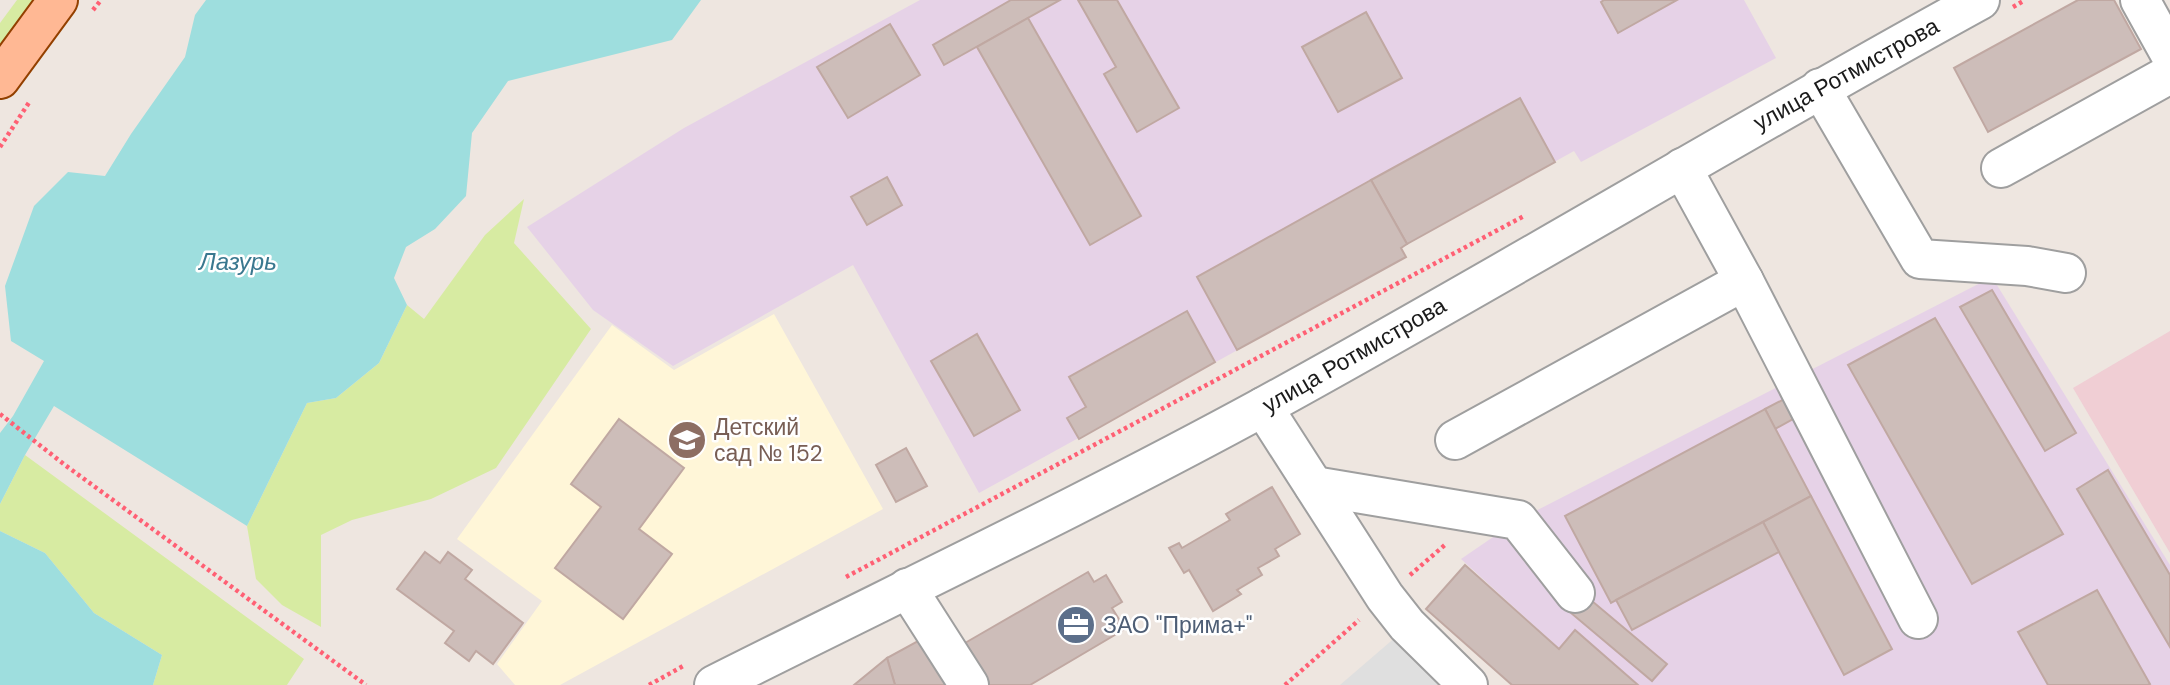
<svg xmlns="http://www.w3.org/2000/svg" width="2170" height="685" font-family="'DM Sans',sans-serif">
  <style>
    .commercial { fill: #f0ced4 }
    .industrial { fill: #e6d2e7 }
    .education { fill: #fff6d8 }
    .grass { fill: #d7eba2 }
    .parking { fill: #dfdfdf }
    .water { fill: #9edede }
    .building { fill: #cdbdb9; stroke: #c0a8a2; stroke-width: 2 }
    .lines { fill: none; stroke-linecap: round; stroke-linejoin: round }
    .minor-casing { stroke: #9f9f9f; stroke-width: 42 }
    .major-casing { stroke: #934000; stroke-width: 42 }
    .path { stroke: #ff6074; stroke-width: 4.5; stroke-dasharray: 3.5 3.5; stroke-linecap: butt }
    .minor { stroke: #fff; stroke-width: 38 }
    .major { stroke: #ffb894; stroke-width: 38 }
    .labels { text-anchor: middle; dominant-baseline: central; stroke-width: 5; stroke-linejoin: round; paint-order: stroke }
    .street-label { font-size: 23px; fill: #1b1b1b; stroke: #fff }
    .education-label { font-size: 23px; fill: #785e54; stroke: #fff; text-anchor: start }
    .service-label { font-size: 23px; fill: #4e5e75; stroke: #fff; text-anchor: start }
    .water-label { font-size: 24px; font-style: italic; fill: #3a788f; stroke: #fff }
  </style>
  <rect width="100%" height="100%" fill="#eee6e0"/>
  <!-- commercial -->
  <polygon class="commercial" points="2170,331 2170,553 2073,388"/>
  <!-- industrial -->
  <g class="industrial">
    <polygon points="920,0 1744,0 1776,58 1581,162 1574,151 1401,247 1406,257 979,493 853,265 673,366 593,310 527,227 684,128"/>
    <polygon points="1992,277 2170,565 2170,685 1599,685 1461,559 1518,520"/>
  </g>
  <!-- education -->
  <polygon class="education" points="774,314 883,509 560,685 515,685 497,664 542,601 457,539 612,325 674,370"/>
  <!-- grass -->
  <g class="grass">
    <polygon points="17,0 37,0 0,50 0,23"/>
    <polygon points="524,199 514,243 591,329 496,468 431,499 352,520 321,535 321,627 282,605 256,579 247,526 307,403 336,398 379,363 407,305 424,319 485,235"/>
    <polygon points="25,455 304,659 287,685 153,685 162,655 94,613 45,553 0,531 0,504"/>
  </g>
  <!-- parking -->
  <polygon class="parking" points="1397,636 1442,685 1340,685"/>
  <!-- water -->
  <g class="water">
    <polygon points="206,0 701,0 672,40 508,81 472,133 466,196 435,229 406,247 394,278 407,305 379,363 336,398 307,403 247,526 54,406 25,455 0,504 0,433 13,416 44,361 11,341 5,286 34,206 68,172 105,176 131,134 185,57 195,15"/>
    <polygon points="0,531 45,553 94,613 162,655 153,685 0,685"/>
  </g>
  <!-- building -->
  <g class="building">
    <polygon points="1011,0 1060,0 944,65 933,45"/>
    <polygon points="1078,0 1117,0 1179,108 1137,132 1104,74 1116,67"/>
    <polygon points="1604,0 1677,0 1618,33 1601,2"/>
    <polygon points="2078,0 2114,0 2141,49 1988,132 1954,68"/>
    <polygon points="1366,12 1402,78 1338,112 1302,47"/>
    <polygon points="1028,18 1141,216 1090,245 977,47"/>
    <polygon points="890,24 920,75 848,118 817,67"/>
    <polygon points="1520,98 1555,162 1407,244 1371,180"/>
    <polygon points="887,177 902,205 867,225 851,197"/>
    <polygon points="1371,180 1407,244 1401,248 1406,257 1237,350 1197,277"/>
    <polygon points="1992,290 2076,433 2045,451 1960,307"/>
    <polygon points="1187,311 1215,362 1079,439 1067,418 1086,407 1069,377"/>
    <polygon points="1935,318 2063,534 1972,584 1848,365"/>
    <polygon points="977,334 1020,410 974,436 931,361"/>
    <polygon points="1792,395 1802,414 1775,429 1765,409"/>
    <polygon points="1765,409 1811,496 1611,603 1565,516"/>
    <polygon points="619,419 684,468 639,529 672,554 623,619 555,568 601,507 571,484"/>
    <polygon points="906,448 927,486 896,502 876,465"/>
    <polygon points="2108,470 2170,575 2170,647 2077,489"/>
    <polygon points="1272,487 1300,534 1275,549 1279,556 1258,568 1262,575 1237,590 1241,594 1213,611 1189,570 1184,573 1169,548 1179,543 1182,548 1230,520 1226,514"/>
    <polygon points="1811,496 1892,649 1844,675 1763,522"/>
    <polygon points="1763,522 1779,552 1632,630 1616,600"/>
    <polygon points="425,552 440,563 448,552 472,570 465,579 523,623 493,664 476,651 469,661 445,643 454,631 397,589"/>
    <polygon points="1465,565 1559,649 1575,630 1638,685 1512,685 1426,609"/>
    <polygon points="1088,572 1094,582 1106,575 1122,602 1112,608 1125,629 1030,685 989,685 965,643"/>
    <polygon points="2097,590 2150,684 2148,685 2048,685 2018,632"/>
    <polygon points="1586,596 1667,664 1652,681 1571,613"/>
    <polygon points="918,641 950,685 895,685 887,658"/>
    <polygon points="887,658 895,685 854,685"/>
  </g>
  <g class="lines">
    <defs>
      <g id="minor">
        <polyline points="2140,0 2170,54"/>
        <polyline points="1820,88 1920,259 2027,266 2066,273"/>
        <polyline points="1682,168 1744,281 1918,619"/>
        <polyline points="2001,168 2170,74"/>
        <polyline points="1263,407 1385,597 1407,625 1468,685"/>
        <polyline points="1455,440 1744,281"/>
        <polyline points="1314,486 1518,520 1575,593"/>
        <polyline points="907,588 969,685"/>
        <path d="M714,685C897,593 1083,505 1263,407C1504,275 1739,132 1980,0"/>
      </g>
      <polyline id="major" points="0,79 58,0"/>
    </defs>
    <!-- minor casing -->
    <use href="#minor" class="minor-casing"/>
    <!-- major casing -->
    <use href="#major" class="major-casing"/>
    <!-- path -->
    <g class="path">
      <polyline points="2013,7 2025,0"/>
      <polyline points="93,10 101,0"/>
      <polyline points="0,147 30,101"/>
      <polyline points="0,414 65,465 366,685"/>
      <polyline points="1410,575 1446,544"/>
      <polyline points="846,577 1524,216"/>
      <polyline points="649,685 685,665"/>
      <polyline points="1285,685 1359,620"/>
    </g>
    <!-- minor -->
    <use href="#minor" class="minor"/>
    <!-- major -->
    <use href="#major" class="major"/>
  </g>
  <!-- icons -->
  <defs>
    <symbol id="school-disc" viewBox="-11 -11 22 22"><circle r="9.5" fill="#8d6e63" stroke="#fff"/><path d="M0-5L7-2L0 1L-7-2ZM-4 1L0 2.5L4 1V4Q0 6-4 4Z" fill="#fff"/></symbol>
    <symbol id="office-disc" viewBox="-11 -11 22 22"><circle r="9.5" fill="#5c6f8a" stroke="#fff"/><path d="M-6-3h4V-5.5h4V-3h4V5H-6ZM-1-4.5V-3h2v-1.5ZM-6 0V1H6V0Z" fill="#fff"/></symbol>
  </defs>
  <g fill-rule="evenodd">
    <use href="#school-disc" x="665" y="418" width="44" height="44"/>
    <use href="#office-disc" x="1054" y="603" width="44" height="44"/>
  </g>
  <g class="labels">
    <!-- street labels -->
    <g class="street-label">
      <text transform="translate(1846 74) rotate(-29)">улица Ротмистрова</text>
      <text transform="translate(1354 355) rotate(-30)">улица Ротмистрова</text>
    </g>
    <!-- education labels -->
    <g class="education-label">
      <text x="714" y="427">Детский<tspan x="714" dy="26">сад № 152</tspan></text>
    </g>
    <!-- service labels -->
    <g class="service-label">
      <text x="1103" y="625">ЗАО "Прима+"</text>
    </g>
    <!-- water labels -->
    <g class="water-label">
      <text x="238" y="261">Лазурь</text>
    </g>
  </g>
</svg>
